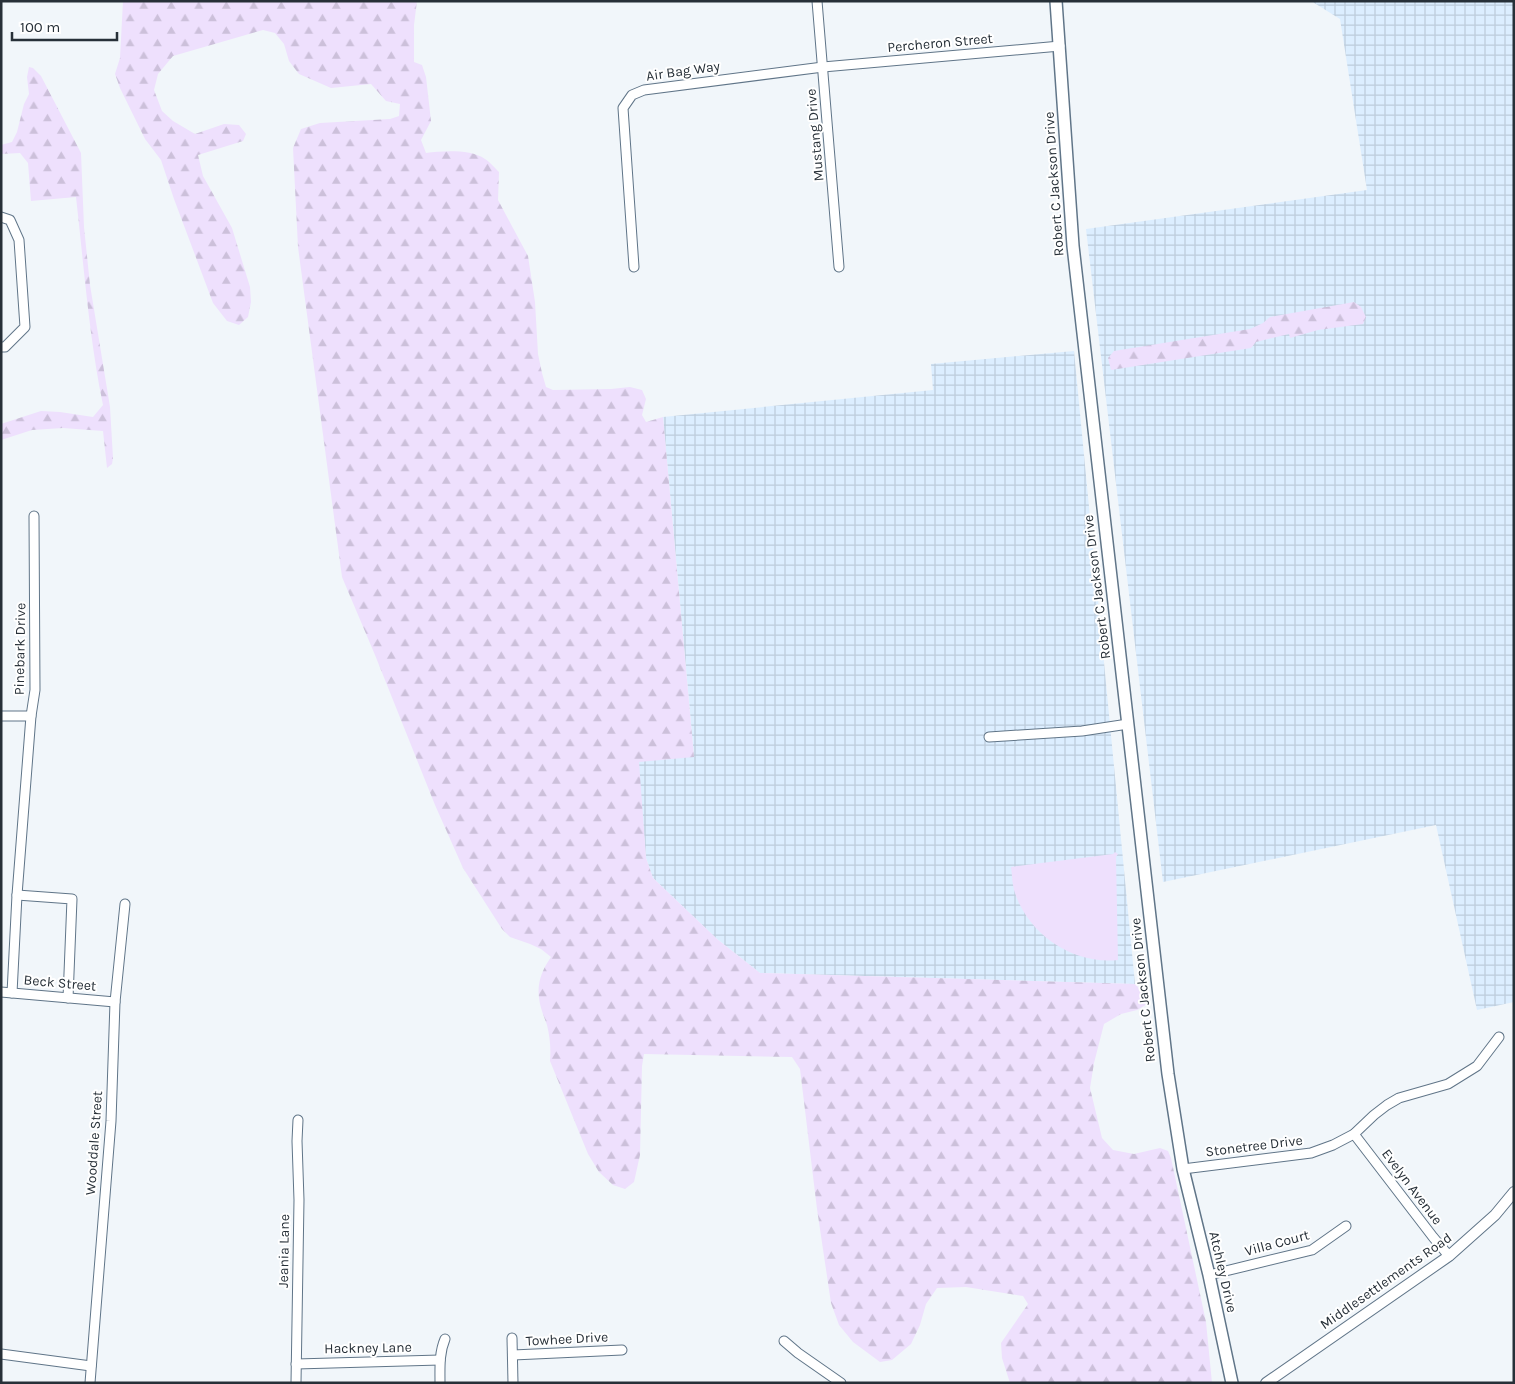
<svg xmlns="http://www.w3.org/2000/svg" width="1515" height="1384" font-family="Karla,sans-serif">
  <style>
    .industrial { fill: url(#industrial-grid) }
    .forest { fill: url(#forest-firs) }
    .pitch { fill: #eee0fd }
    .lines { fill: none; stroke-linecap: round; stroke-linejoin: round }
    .minor-casing { stroke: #607588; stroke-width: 11 }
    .tertiary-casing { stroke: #607588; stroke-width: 12 }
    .secondary-casing { stroke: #607588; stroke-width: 14 }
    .minor { stroke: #fff; stroke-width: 9 }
    .tertiary { stroke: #fff; stroke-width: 10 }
    .secondary { stroke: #fff; stroke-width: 11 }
    .labels { text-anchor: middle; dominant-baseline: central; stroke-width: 4; stroke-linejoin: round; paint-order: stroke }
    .street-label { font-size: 14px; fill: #273038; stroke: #fff }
  </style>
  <defs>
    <pattern id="industrial-grid" width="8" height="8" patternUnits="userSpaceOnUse" patternTransform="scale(1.25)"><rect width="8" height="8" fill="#dceeff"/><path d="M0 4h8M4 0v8" fill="none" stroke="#bdccdb"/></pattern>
    <pattern id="forest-firs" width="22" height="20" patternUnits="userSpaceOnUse" patternTransform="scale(1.25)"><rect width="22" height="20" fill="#eee0fd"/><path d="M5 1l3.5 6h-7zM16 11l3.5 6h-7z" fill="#ccc0da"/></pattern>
  </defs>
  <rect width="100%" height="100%" fill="#f1f6fa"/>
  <!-- industrial -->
  <g class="industrial">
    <polygon points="1311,1 1514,1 1514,1002 1477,1010 1436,825 1163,882 1086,229 1367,190 1340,19"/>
    <polygon points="1074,351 1135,984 760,973 717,939 653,878 646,858 638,761 694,756 663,417 933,390 931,364"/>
  </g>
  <!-- forest -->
  <g class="forest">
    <path d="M123,1H417L414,25V62L422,65L426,77L431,121L421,140L426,153C443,151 470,149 485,159C490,162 495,168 499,172L498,200L528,256L535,302L538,354L542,373L546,387L553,390L611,389L630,387L642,390L646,399L642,415L646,422L663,417L694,757L639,762L646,858L653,878L717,939L760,973L1135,984L1145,994L1147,1004L1137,1010L1121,1014L1104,1024L1094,1063L1090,1088L1102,1138L1113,1150L1134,1154L1160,1148L1168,1151L1171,1158L1206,1322L1212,1383H1010L1002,1358L1001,1343L1028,1304L1023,1296L966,1287L937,1288L926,1304L920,1325L911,1344L892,1360L880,1362L853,1342L839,1325L831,1303L817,1209L800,1069L792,1057L644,1054L642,1066L640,1155L634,1182L625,1189L613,1185L599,1172L588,1154L550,1061C551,1049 550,1037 547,1025C544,1016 540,1008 539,998C537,983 542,970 551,957L541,949L530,944L510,937L502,929L463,868L435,805L375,655L342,577L298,247L293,148L301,129L320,123L390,119L399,116L400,104L386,101L371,84L331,88L299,74L289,61L284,44L275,33L263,30L173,56L158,74L154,90L162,111L173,121L195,134L224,124L239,125L246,134L243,141L198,155L203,176L232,228L250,287L251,302L248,317L239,325L227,321L213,303L174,199L161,160L145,139L120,88L115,74L120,58Z"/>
    <path d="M29,67L33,68L41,76L81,153L84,227L90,285L110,407L113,458L112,464L107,468L103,431L63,428L32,430L1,440V424L4,423L41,411L60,412L93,417L103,405C89,337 84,267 76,197L31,201L28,163L20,153L1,154V145L12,142L17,132L24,104L29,94L27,77Z"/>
    <polygon points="1354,302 1361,307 1366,317 1363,324 1318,330 1290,338 1289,334 1256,342 1251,348 1111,370 1108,358 1114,351 1250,329 1263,323 1270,317"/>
  </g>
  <!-- pitch -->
  <path class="pitch" d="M1115,852L1118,854L1116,857L1118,960C1073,965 1027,934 1014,890C1012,882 1012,874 1011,867L1113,854Z"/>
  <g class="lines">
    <defs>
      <g id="minor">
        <polyline points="817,1 839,267"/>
        <polyline points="1,217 10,220 19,240 25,327 5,347 1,347"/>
        <polyline points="634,267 623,108 632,95 644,90 823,67 1060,46"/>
        <polyline points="1,716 31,716"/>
        <polyline points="989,737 1082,731 1128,724"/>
        <polyline points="17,895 72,899 68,998"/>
        <polyline points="1,992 115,1002"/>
        <polyline points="12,993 17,895 31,716 35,690 34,516"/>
        <polyline points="1354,1134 1433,1237 1449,1256"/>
        <polyline points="1183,1169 1311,1153 1333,1145 1354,1134 1374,1115 1387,1105 1399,1098 1448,1084 1477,1066 1499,1037"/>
        <polyline points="1209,1275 1312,1250 1346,1226"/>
        <polyline points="512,1338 513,1383"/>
        <polyline points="784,1341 798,1353 841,1383"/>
        <polyline points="1,1354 91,1366"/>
        <polyline points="513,1355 622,1350"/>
        <polyline points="296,1364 440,1360"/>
        <polyline points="90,1383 111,1121 115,1002 125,904"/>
        <polyline points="296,1383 299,1200 297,1141 298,1120"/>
        <path d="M440,1383C440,1368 439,1353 445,1339"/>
      </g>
      <polyline id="tertiary" points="1266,1383 1449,1256 1495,1215 1514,1192"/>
      <polyline id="secondary" points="1056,1 1073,246 1168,1074 1183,1169 1209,1275 1232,1383"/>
    </defs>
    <!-- minor casing -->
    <use href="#minor" class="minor-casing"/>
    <!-- tertiary casing -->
    <use href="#tertiary" class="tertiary-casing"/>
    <!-- secondary casing -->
    <use href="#secondary" class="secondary-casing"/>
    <!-- minor -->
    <use href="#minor" class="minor"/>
    <!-- tertiary -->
    <use href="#tertiary" class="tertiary"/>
    <!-- secondary -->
    <use href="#secondary" class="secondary"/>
  </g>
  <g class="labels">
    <!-- street labels -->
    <g class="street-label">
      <text transform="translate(940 43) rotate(-5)">Percheron Street</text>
      <text transform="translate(683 71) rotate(-8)">Air Bag Way</text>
      <text transform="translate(815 135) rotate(-95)">Mustang Drive</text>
      <text transform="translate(1054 184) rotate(-94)">Robert C Jackson Drive</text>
      <text transform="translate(1097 587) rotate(-97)">Robert C Jackson Drive</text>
      <text transform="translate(20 649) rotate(-89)">Pinebark Drive</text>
      <text transform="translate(60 983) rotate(5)">Beck Street</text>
      <text transform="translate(1143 990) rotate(-96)">Robert C Jackson Drive</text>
      <text transform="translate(94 1143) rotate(-86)">Wooddale Street</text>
      <text transform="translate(1254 1146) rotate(-7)">Stonetree Drive</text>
      <text transform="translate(1412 1187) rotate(53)">Evelyn Avenue</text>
      <text transform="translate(1277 1243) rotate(-15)">Villa Court</text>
      <text transform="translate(284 1251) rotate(-89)">Jeania Lane</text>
      <text transform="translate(1223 1272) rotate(77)">Atchley Drive</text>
      <text transform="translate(1386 1281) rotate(-35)">Middlesettlements Road</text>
      <text transform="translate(567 1339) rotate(-3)">Towhee Drive</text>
      <text transform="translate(368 1348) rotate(-1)">Hackney Lane</text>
    </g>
  </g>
  <!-- border -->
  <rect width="1515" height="1384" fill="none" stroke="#273038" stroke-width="5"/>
  <!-- scale -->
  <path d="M12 32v8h105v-8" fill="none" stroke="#273038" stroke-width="2.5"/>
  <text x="20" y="32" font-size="15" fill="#273038" stroke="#ffffff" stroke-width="4" paint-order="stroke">100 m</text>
</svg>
